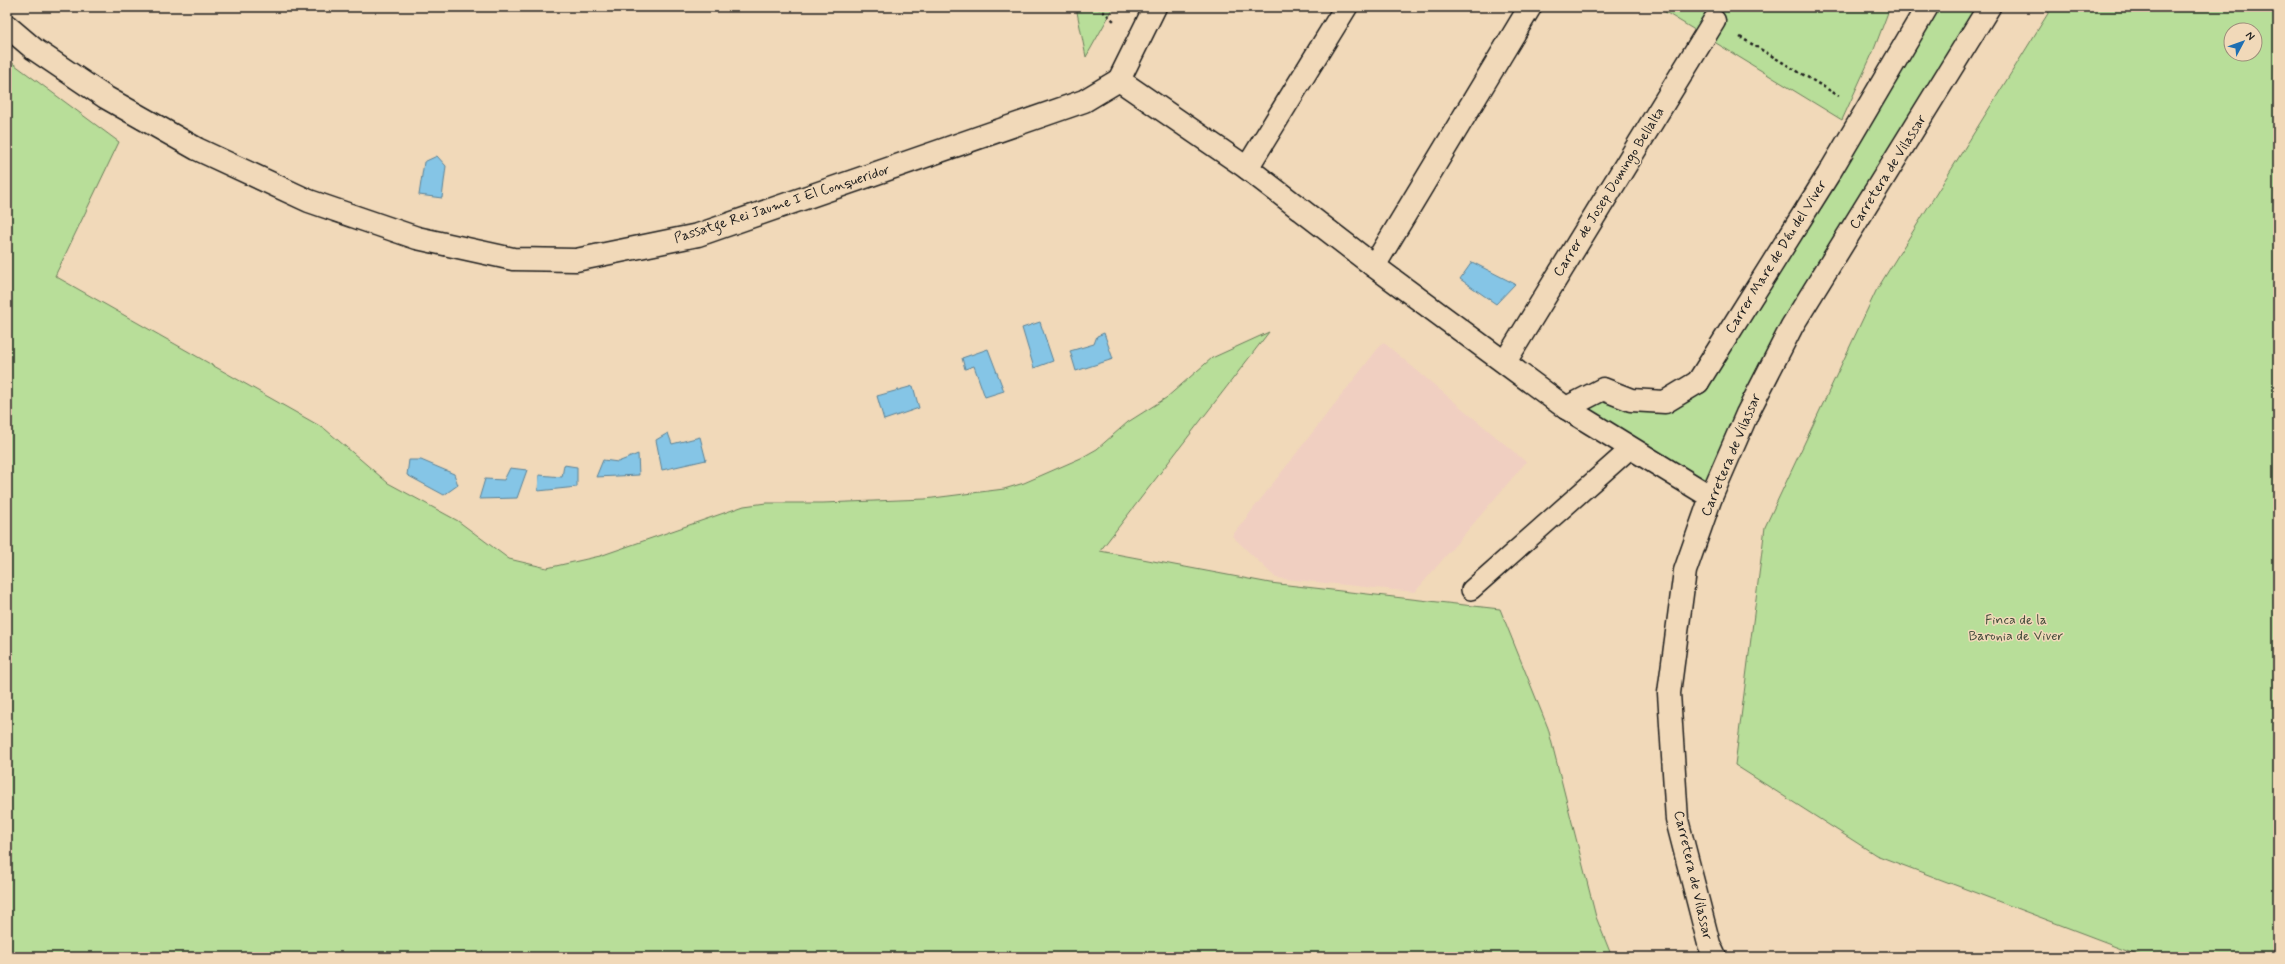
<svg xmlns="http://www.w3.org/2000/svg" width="2285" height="964" font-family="Mynerve,sans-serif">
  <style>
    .built { fill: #f0cfc1 }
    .green { fill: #b8de99; stroke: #6a7d5a; fill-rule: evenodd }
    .water { fill: #85c5e6; stroke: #5b8195 }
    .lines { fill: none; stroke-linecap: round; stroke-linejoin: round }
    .service-casing { stroke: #1c1c1c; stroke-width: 22 }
    .pedestrian-casing { stroke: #1c1c1c; stroke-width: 25 }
    .minor-casing { stroke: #1c1c1c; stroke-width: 25 }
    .tertiary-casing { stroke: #1c1c1c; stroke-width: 25 }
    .path { stroke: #1c1c1c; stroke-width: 2.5; stroke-dasharray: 3 3; stroke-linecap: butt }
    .service { stroke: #f1d9b9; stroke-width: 19 }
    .pedestrian { stroke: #f1d9b9; stroke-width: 22 }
    .minor { stroke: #f1d9b9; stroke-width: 22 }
    .tertiary { stroke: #f1d9b9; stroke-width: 22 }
    .labels { text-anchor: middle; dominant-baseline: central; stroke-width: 3; stroke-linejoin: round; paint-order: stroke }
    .street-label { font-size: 14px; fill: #1c1c1c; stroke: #f1d9b9 }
    .park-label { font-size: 14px; fill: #434c3b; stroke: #f1d9b9 }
  </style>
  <rect width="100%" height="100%" fill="#f1d9b9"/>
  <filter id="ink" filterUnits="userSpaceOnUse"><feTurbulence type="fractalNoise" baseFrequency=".025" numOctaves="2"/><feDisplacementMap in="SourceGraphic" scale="8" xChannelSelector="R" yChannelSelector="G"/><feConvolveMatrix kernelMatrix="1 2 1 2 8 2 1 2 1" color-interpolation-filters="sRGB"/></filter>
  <g filter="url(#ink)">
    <!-- built -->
    <polygon class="built" points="1383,342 1526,462 1415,592 1276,578 1232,536"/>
    <!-- green -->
    <g class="green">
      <polygon points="1076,7 1114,7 1086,57"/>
      <polygon points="1657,7 1890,7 1873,52 1842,120"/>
      <polygon points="1927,7 1984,7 1708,489 1566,408 1603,389 1631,400 1698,382"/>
      <path d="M2052,7H2278V957H2145L1876,855L1735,765L1765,527L1876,291ZM2231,30H2255V54H2231Z"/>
      <polygon points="7,59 119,142 55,276 325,429 388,483 458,521 509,559 547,568 600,556 744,506 766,503 823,503 925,499 1004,489 1024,483 1081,458 1097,449 1128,422 1166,398 1212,358 1269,332 1100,551 1270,583 1500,609 1548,728 1596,917 1612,957 7,957"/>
    </g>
    <!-- water -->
    <g class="water">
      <polygon points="437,156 446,166 442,198 419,195 424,162"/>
      <polygon points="1472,262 1515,284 1496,304 1460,279"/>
      <polygon points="1040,322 1053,361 1034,368 1022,328"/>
      <polygon points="1104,333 1113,359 1076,371 1070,351 1094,344 1097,336"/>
      <polygon points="988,349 1004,391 985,397 974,366 965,369 962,358"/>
      <polygon points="913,386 919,408 884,420 877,396"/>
      <polygon points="668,433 672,444 700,437 706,460 662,470 656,440"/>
      <polygon points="638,454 639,475 596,477 603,460 618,462"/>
      <polygon points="409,460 421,460 454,474 458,485 444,495 407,475"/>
      <polygon points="564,465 577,467 577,487 538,491 539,475 562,477"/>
      <polygon points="510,468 527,470 517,498 479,499 485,479 504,480"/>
    </g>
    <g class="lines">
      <defs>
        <polyline id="service" points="1471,590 1631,448"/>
        <polyline id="pedestrian" points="1566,408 1603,389 1631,400 1665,402 1698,382"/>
        <g id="minor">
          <polyline points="7,26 34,49 105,97 197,149 309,201 417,238 513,259 576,260 698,235 1084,101 1119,80"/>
          <polyline points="1119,80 1247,168 1374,266 1566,408 1711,497"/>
          <polyline points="1119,80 1155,7"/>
          <polyline points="1247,168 1346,7"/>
          <polyline points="1374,266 1530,7"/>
          <polyline points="1505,362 1714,21"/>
          <polyline points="1698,382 1828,175 1927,7"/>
        </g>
        <polyline id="tertiary" points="1715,957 1709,944 1677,820 1669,693 1685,571 1711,497 1747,414 1792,326 1989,7"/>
      </defs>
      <!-- service casing -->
      <use href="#service" class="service-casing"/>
      <!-- pedestrian casing -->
      <use href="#pedestrian" class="pedestrian-casing"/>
      <!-- minor casing -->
      <use href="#minor" class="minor-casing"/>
      <!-- tertiary casing -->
      <use href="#tertiary" class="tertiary-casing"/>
      <!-- path -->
      <g class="path">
        <polyline points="1098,7 1114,21"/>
        <polyline points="1740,37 1839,96"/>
      </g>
      <!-- service -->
      <use href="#service" class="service"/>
      <!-- pedestrian -->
      <use href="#pedestrian" class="pedestrian"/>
      <!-- minor -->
      <use href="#minor" class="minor"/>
      <!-- tertiary -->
      <use href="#tertiary" class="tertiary"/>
    </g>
  </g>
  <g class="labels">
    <!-- street labels -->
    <g class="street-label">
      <text transform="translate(1888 172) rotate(-58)">Carretera de Vilassar</text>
      <text transform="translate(1609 192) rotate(-58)">Carrer de Josep Domingo Bellalta</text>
      <text transform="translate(782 204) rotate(-18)">Passatge Rei Jaume I El Conqueridor</text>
      <text transform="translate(1776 257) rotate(-58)">Carrer Mare de Déu del Viver</text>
      <text transform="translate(1731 455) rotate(-67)">Carretera de Vilassar</text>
      <text transform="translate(1693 875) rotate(77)">Carretera de Vilassar</text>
    </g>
    <!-- park labels -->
    <g class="park-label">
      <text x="2016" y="620">Finca de la<tspan x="2016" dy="16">Baronia de Viver</tspan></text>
    </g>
  </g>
  <!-- margin -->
  <rect width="2285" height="964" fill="none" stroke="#f1d9b9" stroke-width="24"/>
  <rect x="12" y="12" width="2261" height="940" fill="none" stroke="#1c1c1c" stroke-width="1.5" filter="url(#ink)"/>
  <!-- north arrow -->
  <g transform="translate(2243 42) rotate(49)"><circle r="19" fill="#f1d9b9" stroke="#9c8d7a"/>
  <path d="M0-3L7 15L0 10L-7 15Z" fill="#1f6fb2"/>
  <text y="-6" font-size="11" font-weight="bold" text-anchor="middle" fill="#1c1c1c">N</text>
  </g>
</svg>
